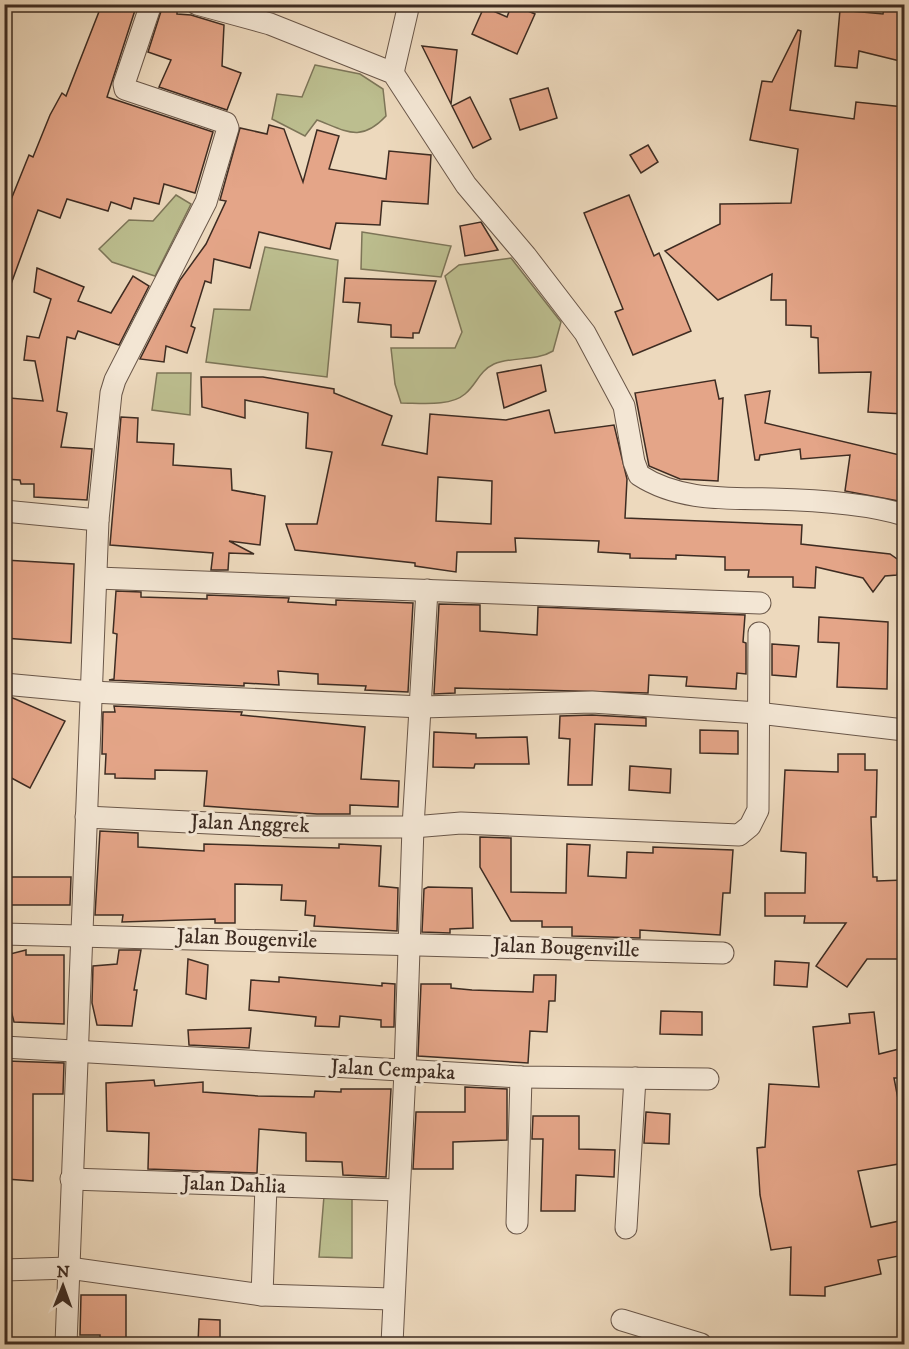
<svg xmlns="http://www.w3.org/2000/svg" width="909" height="1349" font-family="'IM FELL DW Pica',serif">
  <style>
    .green { fill: #bcbe8f; stroke: #7d7558; stroke-width: 1.5 }
    .building { fill: #e4a588; stroke: #3e2c22; stroke-width: 1.5; fill-rule: evenodd }
    .lines { fill: none; stroke-linecap: round; stroke-linejoin: round }
    .street-casing { stroke: #6a5749; stroke-width: 23 }
    .street { stroke: #f3e6d4; stroke-width: 21 }
    .labels { text-anchor: middle; dominant-baseline: central; stroke-width: 6; stroke-linejoin: round; paint-order: stroke }
    .street-label { font-size: 21px; fill: #3e2c22; stroke: #f3e6d4 }
  </style>
  <rect width="100%" height="100%" fill="#edd9bd"/>
  <filter id="stains"><feTurbulence type="fractalNoise" baseFrequency=".00333" numOctaves="4"/><feColorMatrix values="0 0 0 0 .2 0 0 0 0 .09 0 0 0 0 .02 0 0 0 .5 -.17"/></filter>
  <radialGradient id="worn" r=".72"><stop offset=".6" stop-color="#630" stop-opacity="0"/><stop offset="1" stop-color="#630" stop-opacity=".3"/></radialGradient>
  <!-- green -->
  <g class="green">
    <path d="M315,65L360,74L383,89L386,116C361,143 346,131 317,120L305,136L272,119L277,94L302,97Z"/>
    <polygon points="176,195 191,204 155,276 112,262 99,249 129,220 153,221"/>
    <polygon points="362,232 451,246 441,277 361,269"/>
    <polygon points="265,247 338,260 327,377 206,362 214,309 250,310"/>
    <path d="M511,258L561,322L553,351C535,362 513,356 494,364C479,371 477,384 465,394C450,407 420,403 401,403L395,384L391,348H455L462,332L445,276L459,265Z"/>
    <polygon points="157,373 191,373 190,415 152,410"/>
    <polygon points="324,1196 352,1199 352,1258 319,1257"/>
  </g>
  <!-- building -->
  <g class="building">
    <polygon points="102,4 137,4 107,97 213,132 195,193 164,184 159,204 134,198 131,209 111,202 108,211 67,199 60,218 38,210 7,295 4,294 4,217 29,155 33,157 50,115 62,93 66,96"/>
    <polygon points="512,4 535,14 517,54 472,34 484,7 507,17"/>
    <polygon points="885,4 904,4 904,62 859,51 857,68 835,66 840,10 883,14"/>
    <polygon points="163,5 177,9 177,14 191,15 224,25 222,66 241,73 227,110 159,87 171,60 148,52"/>
    <polygon points="798,30 801,31 790,110 854,119 856,102 904,107 904,414 868,412 871,372 819,373 818,338 811,337 811,326 786,325 786,300 771,300 772,274 718,300 665,251 720,224 720,204 791,203 798,149 750,140 762,81 772,82"/>
    <polygon points="422,46 457,50 451,104"/>
    <polygon points="548,88 557,118 520,130 510,99"/>
    <polygon points="470,97 491,139 473,148 452,106"/>
    <polygon points="269,125 284,129 303,182 317,130 339,136 329,169 386,179 389,151 431,155 428,204 382,201 380,225 336,223 330,249 259,232 250,268 214,259 211,283 205,281 191,326 195,328 187,353 166,346 164,362 140,359 180,280 206,244 226,201 220,200 240,128 267,134"/>
    <polygon points="648,145 658,162 641,173 630,155"/>
    <polygon points="629,195 654,256 659,253 691,331 633,355 615,312 623,309 584,213"/>
    <polygon points="481,222 498,250 465,256 460,226"/>
    <polygon points="37,268 84,287 78,301 111,313 133,276 149,286 119,345 78,331 75,339 67,337 57,411 67,413 61,447 92,449 87,500 34,497 34,484 21,484 20,480 4,479 10,398 43,401 35,361 24,360 27,336 39,338 51,299 34,292"/>
    <polygon points="345,278 436,281 419,333 413,333 413,338 391,337 391,325 358,322 360,303 343,302"/>
    <polygon points="541,365 546,391 504,408 497,373"/>
    <path d="M201,377H263L334,389V393L392,416L382,445L427,454L430,414L506,420L549,410L555,433L614,425L627,479L625,518L802,525L801,544L890,554L900,561L897,575L885,576L873,592L863,578L816,567L815,588L793,587V577H748L749,570H725V557L676,555V559L630,558V554L598,552L599,541L515,538L516,552H457L456,572L415,566V563L295,550L286,524H317L332,452L306,448L308,413L245,400V418L202,407ZM438,477L492,481L491,524L436,521Z"/>
    <polygon points="715,380 719,399 723,398 718,481 680,479 649,466 635,393"/>
    <polygon points="770,391 765,423 904,456 904,502 845,491 850,455 801,459 800,449 760,455 759,460 755,460 745,395"/>
    <polygon points="121,417 138,418 137,442 174,444 173,465 231,469 232,490 265,496 260,545 229,541 254,554 229,553 228,570 211,570 213,553 110,545"/>
    <polygon points="4,560 74,564 71,643 4,638"/>
    <polygon points="116,591 141,592 141,597 207,599 207,595 289,598 288,602 336,605 336,600 413,603 408,692 365,690 366,686 318,684 318,674 278,671 279,685 244,683 244,686 109,680 114,679 117,634 113,633"/>
    <polygon points="439,604 480,605 480,631 537,635 538,607 745,615 743,642 746,643 746,674 737,673 736,689 686,686 687,677 649,675 648,693 455,688 455,693 434,694"/>
    <polygon points="819,617 888,622 887,689 837,687 839,643 818,642"/>
    <polygon points="772,644 799,646 796,677 772,675"/>
    <polygon points="4,697 13,698 65,721 30,788 4,774"/>
    <polygon points="114,706 242,712 241,715 365,727 361,779 399,781 398,807 350,805 350,814 317,814 204,806 207,771 155,770 155,779 115,778 115,774 105,774 106,754 102,754 103,712 115,712"/>
    <polygon points="592,715 646,718 646,726 595,724 592,785 568,785 570,739 559,738 560,716"/>
    <polygon points="700,730 738,731 738,754 700,753"/>
    <polygon points="434,732 476,734 476,738 527,737 529,764 475,764 474,768 433,767"/>
    <polygon points="838,754 865,754 865,770 877,770 876,817 871,817 873,877 877,877 877,881 904,880 904,959 867,959 847,987 816,966 846,923 804,923 805,916 765,916 765,893 805,893 806,853 781,851 785,770 838,772"/>
    <polygon points="630,766 671,769 670,793 629,790"/>
    <polygon points="100,831 138,833 138,847 204,851 204,844 339,848 339,844 381,846 379,886 398,888 397,931 314,926 315,916 305,915 306,901 281,900 282,885 235,884 235,923 215,923 215,919 122,922 123,915 95,915"/>
    <polygon points="480,837 511,838 511,892 566,893 567,844 590,845 588,876 626,878 627,852 653,853 653,847 733,850 730,893 723,893 720,935 640,930 640,938 572,936 572,927 542,927 542,921 511,921 480,867"/>
    <polygon points="4,877 71,877 70,905 4,905"/>
    <polygon points="428,887 472,888 473,928 450,929 450,933 422,932 424,889"/>
    <polygon points="26,950 26,955 64,955 64,1024 14,1022 4,983 6,955"/>
    <polygon points="119,950 141,950 134,990 137,990 132,1026 97,1025 92,1003 93,966 117,964"/>
    <polygon points="188,959 208,965 206,999 186,994"/>
    <polygon points="775,961 809,963 807,987 774,985"/>
    <polygon points="534,975 556,975 555,1001 549,1001 547,1032 530,1031 528,1063 418,1056 421,984 451,984 451,988 472,990 533,992"/>
    <polygon points="279,977 382,986 382,983 395,984 394,1027 381,1027 381,1020 340,1016 339,1027 315,1026 316,1017 249,1010 251,980 279,982"/>
    <polygon points="661,1011 702,1012 702,1035 660,1034"/>
    <polygon points="874,1012 879,1054 903,1048 903,1078 894,1078 902,1120 904,1120 904,1163 858,1171 871,1227 904,1220 904,1255 878,1260 881,1274 825,1287 825,1296 790,1295 791,1247 771,1250 760,1195 757,1148 765,1147 769,1084 819,1087 813,1027 850,1023 849,1014"/>
    <polygon points="251,1028 249,1048 189,1045 188,1030"/>
    <polygon points="7,1061 64,1063 63,1094 33,1094 33,1181 6,1179 8,1095"/>
    <polygon points="154,1080 155,1086 203,1082 203,1092 258,1096 314,1097 315,1091 341,1092 341,1089 391,1089 386,1177 343,1175 342,1162 306,1161 306,1133 259,1129 257,1173 148,1169 149,1133 107,1131 106,1083"/>
    <polygon points="465,1087 507,1089 507,1140 453,1142 453,1169 413,1169 416,1112 465,1112"/>
    <polygon points="646,1112 670,1114 669,1144 644,1143"/>
    <polygon points="533,1116 579,1116 579,1149 615,1150 614,1177 576,1175 575,1211 541,1211 543,1139 532,1139"/>
    <polygon points="81,1295 126,1295 126,1344 100,1344 100,1335 80,1335"/>
    <polygon points="199,1319 220,1320 220,1344 198,1344"/>
  </g>
  <g class="lines">
    <defs>
      <g id="street">
        <path d="M197,4L270,24L393,73L466,185L526,256L585,333L624,406L634,462L639,475C679,501 726,498 772,499C813,500 866,503 904,515"/>
        <polyline points="393,73 409,4"/>
        <polyline points="4,511 98,520"/>
        <polyline points="97,578 760,603"/>
        <polyline points="4,684 91,692 422,707 592,702 758,713 904,730"/>
        <polyline points="86,817 293,827 413,827 461,823 739,835 750,826 758,810 759,633"/>
        <polyline points="4,934 723,953"/>
        <polyline points="4,1047 521,1077 708,1079"/>
        <polyline points="71,1179 398,1190"/>
        <polyline points="517,1223 521,1077"/>
        <polyline points="626,1228 635,1078"/>
        <polyline points="4,1270 69,1268 262,1295 392,1299"/>
        <polyline points="262,1295 266,1186"/>
        <polyline points="622,1320 701,1344"/>
        <polyline points="66,1344 98,520 111,393 115,380 206,202 228,128 226,123 125,89 124,84 151,4"/>
        <polyline points="392,1344 405,1071 413,827 427,590"/>
      </g>
    </defs>
    <!-- street casing -->
    <use href="#street" class="street-casing"/>
    <!-- street -->
    <use href="#street" class="street"/>
  </g>
  <g class="labels">
    <!-- street labels -->
    <g class="street-label">
      <text transform="translate(250 824) rotate(2)">Jalan Anggrek</text>
      <text transform="translate(247 939) rotate(2)">Jalan Bougenvile</text>
      <text transform="translate(566 948) rotate(2)">Jalan Bougenville</text>
      <text transform="translate(393 1070) rotate(3)">Jalan Cempaka</text>
      <text transform="translate(234 1185) rotate(2)">Jalan Dahlia</text>
    </g>
  </g>
  <!-- margin -->
  <rect width="909" height="1349" fill="none" stroke="#edd9bd" stroke-width="24"/>
  <rect x="6" y="6" width="897" height="1337" fill="none" stroke="#3e2c22" stroke-width="3"/>
  <rect x="12" y="12" width="885" height="1325" fill="none" stroke="#3e2c22" stroke-width="1.5"/>
  <!-- north arrow -->
  <g transform="translate(63 1286) rotate(1)" stroke="#f3e6d4" stroke-width="4.5" paint-order="stroke">
  <path d="M0-4.5L10 22L0 15L-10 22Z" fill="#3e2c22"/>
  <text y="-9" font-size="16" font-weight="bold" text-anchor="middle" fill="#3e2c22">N</text>
  </g>
  <rect width="100%" height="100%" filter="url(#stains)"/>
  <rect width="100%" height="100%" fill="url(#worn)"/>
</svg>
